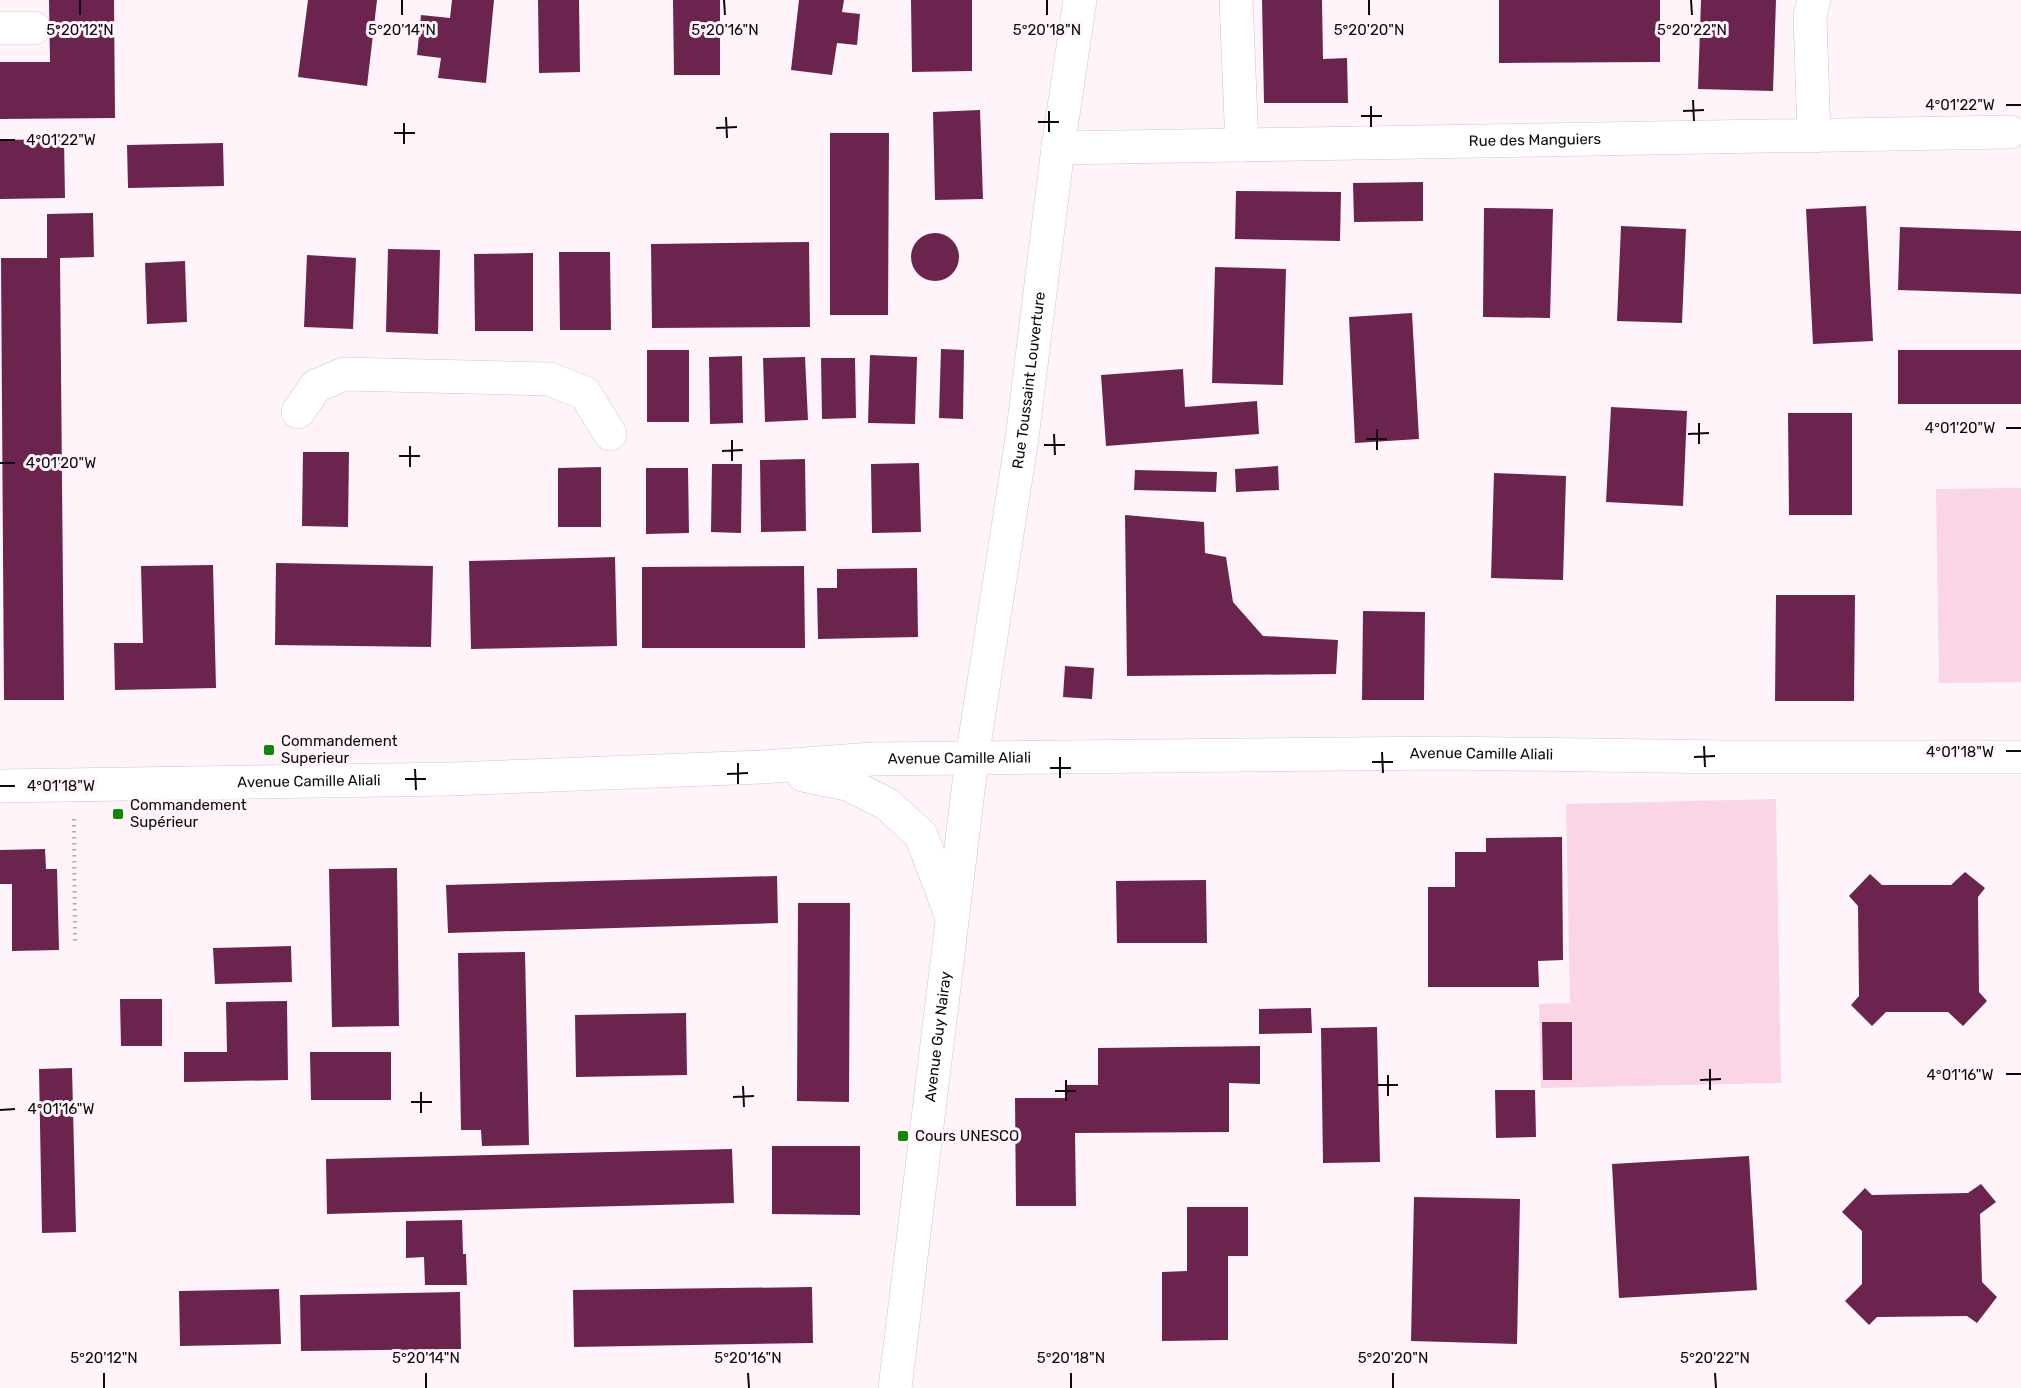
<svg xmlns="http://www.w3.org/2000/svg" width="2021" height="1388" font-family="Rubik,sans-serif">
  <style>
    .green { fill: #f9d5e6 }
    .building { fill: #6b244e }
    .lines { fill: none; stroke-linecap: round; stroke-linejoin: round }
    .minor-casing { stroke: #d2c2c9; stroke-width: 34 }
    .major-casing { stroke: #d2c2c9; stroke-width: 34 }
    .path { stroke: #b3aaae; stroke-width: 4; stroke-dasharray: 1.5 4.5; stroke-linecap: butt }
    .minor { stroke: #fff; stroke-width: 33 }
    .major { stroke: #fff; stroke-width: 33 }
    .ticks { fill: none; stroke: #0f0a0d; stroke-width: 2 }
    .poi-dot { fill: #138602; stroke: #fff4f9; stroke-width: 2 }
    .labels { text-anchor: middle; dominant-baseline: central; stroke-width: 6; stroke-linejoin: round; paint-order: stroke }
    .street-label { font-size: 15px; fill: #0f0a0d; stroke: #fff4f9 }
    .poi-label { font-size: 15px; fill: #0f0a0d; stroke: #fff4f9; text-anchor: start }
    .ticks-label { font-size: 15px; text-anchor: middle; fill: #0f0a0d; stroke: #fff4f9; stroke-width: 6; stroke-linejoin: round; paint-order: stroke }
  </style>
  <rect width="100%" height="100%" fill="#fff4f9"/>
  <!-- green -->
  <g class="green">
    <polygon points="2021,488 2021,682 1939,683 1936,489"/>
    <polygon points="1776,799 1781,1083 1541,1088 1539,1004 1570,1003 1566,804"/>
  </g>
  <!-- building -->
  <g class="building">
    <polygon points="49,0 114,0 115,118 0,119 0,62 50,62"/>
    <polygon points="308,0 377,0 367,86 298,77"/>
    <polygon points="452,0 494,0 486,83 438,78 441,58 417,55 421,15 450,18"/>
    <polygon points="538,0 579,0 580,72 539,73"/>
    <polygon points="673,0 720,0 720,75 674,75"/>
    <polygon points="799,0 844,0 842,12 860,14 857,45 837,43 832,75 791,70"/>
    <polygon points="911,0 972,0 972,71 912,72"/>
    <polygon points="1262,0 1322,0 1323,59 1347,58 1348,103 1264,103"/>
    <polygon points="1499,0 1660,0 1660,62 1499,63"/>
    <polygon points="1701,0 1776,0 1773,91 1698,89"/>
    <polygon points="980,110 983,199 935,200 933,112"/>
    <polygon points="830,133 889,133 888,315 830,315"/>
    <polygon points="64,139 65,198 0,199 0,140"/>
    <polygon points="223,143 224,186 128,188 127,145"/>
    <polygon points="1423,182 1423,221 1354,222 1353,183"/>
    <polygon points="1236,191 1341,192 1340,241 1235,239"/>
    <polygon points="1866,206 1873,341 1813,344 1806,209"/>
    <polygon points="1484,208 1553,209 1550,318 1483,317"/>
    <polygon points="93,213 94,257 60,258 64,700 4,700 1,258 47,258 47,214"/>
    <polygon points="1621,226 1686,229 1682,323 1617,321"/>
    <polygon points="1900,227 2021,231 2021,294 1898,290"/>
    <circle cx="935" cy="257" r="24"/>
    <polygon points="809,242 810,327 652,328 651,244"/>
    <polygon points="388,249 440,250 438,334 386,332"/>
    <polygon points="559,252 610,252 611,330 560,330"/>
    <polygon points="533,253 533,331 475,331 474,254"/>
    <polygon points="307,255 356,258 353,329 304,327"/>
    <polygon points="185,261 187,322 147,324 145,263"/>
    <polygon points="1215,267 1286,269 1283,385 1212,383"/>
    <polygon points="1412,313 1419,439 1355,443 1349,317"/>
    <polygon points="941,349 964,350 963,419 939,418"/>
    <rect x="647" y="350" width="42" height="72"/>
    <rect x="1898" y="350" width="123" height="54"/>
    <polygon points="870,355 917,357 915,424 868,423"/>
    <polygon points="742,356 743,423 710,424 709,357"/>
    <polygon points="805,357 808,420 765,422 763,358"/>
    <polygon points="821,358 855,358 856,418 822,419"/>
    <polygon points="1183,369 1185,407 1257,401 1259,434 1106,446 1101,375"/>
    <polygon points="1611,407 1687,411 1683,506 1606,502"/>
    <polygon points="1788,413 1852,413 1852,515 1789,515"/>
    <polygon points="303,452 349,452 348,527 302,526"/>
    <polygon points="805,459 806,531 761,532 760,460"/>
    <polygon points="919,463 921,532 872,533 871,464"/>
    <polygon points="712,464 742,464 741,533 711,532"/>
    <polygon points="1278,466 1279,490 1236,492 1235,469"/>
    <polygon points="601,467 601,527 558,527 558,468"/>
    <polygon points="646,468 688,468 689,533 646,534"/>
    <polygon points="1135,470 1217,472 1216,492 1134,490"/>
    <polygon points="1494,473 1566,476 1563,580 1491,578"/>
    <polygon points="1125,515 1204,522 1205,553 1226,557 1233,602 1263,636 1338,640 1336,674 1127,676"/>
    <polygon points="615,557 617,646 471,649 469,561"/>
    <polygon points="276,563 433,566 431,647 275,645"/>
    <polygon points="213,565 216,688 115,690 114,643 143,643 141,566"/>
    <polygon points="804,566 805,648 642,648 642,567"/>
    <polygon points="917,568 918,637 818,639 817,588 837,588 837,569"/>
    <polygon points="1776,595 1855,595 1854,701 1775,701"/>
    <polygon points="1363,611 1425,612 1424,700 1362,700"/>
    <polygon points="1065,666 1094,668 1092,699 1063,697"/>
    <polygon points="1562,837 1563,960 1538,961 1539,987 1428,987 1428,887 1455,887 1455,852 1486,852 1486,838"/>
    <polygon points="45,849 46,869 57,869 59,950 12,951 12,884 0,884 0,850"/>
    <polygon points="397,868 399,1026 332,1027 329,869"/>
    <polygon points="1965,872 1985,888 1978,897 1979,992 1987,1001 1963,1026 1948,1012 1886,1012 1872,1026 1851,1005 1859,996 1858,906 1849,896 1870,874 1882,885 1951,885"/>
    <polygon points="777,876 778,923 448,933 446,885"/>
    <polygon points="1206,880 1207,943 1117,943 1116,881"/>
    <polygon points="798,903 850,903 849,1102 797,1101"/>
    <polygon points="291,946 292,982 215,984 213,948"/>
    <polygon points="525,952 529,1145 482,1146 481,1130 461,1130 458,953"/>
    <polygon points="120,999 162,999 162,1046 121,1046"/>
    <polygon points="287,1001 288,1080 184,1082 184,1052 227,1052 226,1002"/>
    <polygon points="1311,1008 1312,1033 1259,1034 1259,1009"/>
    <polygon points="686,1013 687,1075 576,1077 575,1015"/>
    <polygon points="1542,1022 1572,1022 1572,1080 1543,1080"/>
    <polygon points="1377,1027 1380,1162 1323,1163 1321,1028"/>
    <polygon points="1260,1046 1260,1084 1229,1083 1229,1132 1075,1133 1076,1206 1016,1206 1015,1098 1065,1098 1065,1085 1098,1085 1098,1048"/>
    <polygon points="310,1052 391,1052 391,1100 311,1100"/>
    <polygon points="72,1068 76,1232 42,1233 39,1069"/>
    <polygon points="1495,1090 1535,1090 1536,1137 1496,1138"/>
    <polygon points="772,1146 860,1146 860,1215 772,1214"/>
    <polygon points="732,1149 734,1203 327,1214 326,1159"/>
    <polygon points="1749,1156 1757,1290 1619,1298 1612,1164"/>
    <polygon points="1981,1184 1996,1202 1980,1214 1982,1282 1997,1297 1977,1323 1967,1316 1877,1317 1869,1325 1845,1301 1862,1284 1862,1231 1842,1212 1865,1188 1872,1195 1968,1193"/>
    <polygon points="1414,1197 1520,1199 1517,1344 1411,1341"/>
    <polygon points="1187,1207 1248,1207 1248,1256 1228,1256 1228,1340 1162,1341 1162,1272 1187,1271"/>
    <polygon points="462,1220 463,1254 466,1254 467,1285 425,1285 424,1257 406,1258 406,1221"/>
    <polygon points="812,1287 813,1343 574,1347 573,1290"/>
    <polygon points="279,1289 281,1344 180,1346 179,1291"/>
    <polygon points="460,1292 461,1349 301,1351 300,1295"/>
  </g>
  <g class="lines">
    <defs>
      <g id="minor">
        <polyline points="1236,0 1242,145"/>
        <polyline points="0,28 34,28"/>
        <polyline points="1814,136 1810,16 1814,0"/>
        <path id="s1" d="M1058,148L2010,132"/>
        <polyline points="298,412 316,386 344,374 549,379 585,393 610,434"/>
        <path id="s2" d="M972,758L1022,438L1058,148L1080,0"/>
      </g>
      <g id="major">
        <polyline points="803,775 847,784 887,804 921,835 951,915"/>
        <path id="s3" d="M0,786L451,779L761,767L873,759L1447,753L1725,757H2021"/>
        <path id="s4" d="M895,1388L972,758"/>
      </g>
    </defs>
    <!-- minor casing -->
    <use href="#minor" class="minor-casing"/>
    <!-- major casing -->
    <use href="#major" class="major-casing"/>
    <!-- path -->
    <polyline class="path" points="74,819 75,945"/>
    <!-- minor -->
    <use href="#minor" class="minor"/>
    <!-- major -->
    <use href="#major" class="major"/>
  </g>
  <!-- ticks -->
  <path class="ticks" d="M80,0V15M402,0V15M724,0L725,15M1047,0V15M1369,0V15M1691,0L1692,15M1693,100L1694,121M2006,105H2021M1371,106V127M1049,111V132M1683,111L1704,110M1361,116H1382M726,117L727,138M1038,122H1059M404,123V144M716,128L737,127M394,133H415M0,140H15M1699,423V444M2006,428H2021M1377,429V450M1054,434L1055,455M1688,434L1709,433M1366,439H1387M732,440V461M1044,445H1065M410,446V467M722,451L743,450M399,456H420M0,463H15M1704,746L1705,767M2006,751H2021M1382,752L1383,773M1060,757V778M1694,757L1715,756M1372,762H1393M738,763V784M1050,768H1071M415,769L416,790M727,774L748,773M405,779H426M0,786H15M1710,1069V1090M2006,1074H2021M1388,1075V1096M1066,1080V1101M1700,1080L1721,1079M1377,1085H1398M743,1086L744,1107M1055,1091H1076M421,1092V1113M733,1097L754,1096M411,1102H432M0,1110L15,1109M104,1373V1388M426,1373V1388M748,1373L749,1388M1071,1373V1388M1393,1373V1388M1715,1373L1716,1388"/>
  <!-- markers -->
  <g class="poi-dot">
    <rect x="263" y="744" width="12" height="12" rx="3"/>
    <rect x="112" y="808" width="12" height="12" rx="3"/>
    <rect x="897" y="1130" width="12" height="12" rx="3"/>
  </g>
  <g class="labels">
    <!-- street labels -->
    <g class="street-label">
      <text stroke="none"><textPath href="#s1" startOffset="477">Rue des Manguiers</textPath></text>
      <text stroke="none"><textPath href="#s2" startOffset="382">Rue Toussaint Louverture</textPath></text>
      <text stroke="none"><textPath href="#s3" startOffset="1482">Avenue Camille Aliali</textPath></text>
      <text stroke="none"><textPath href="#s3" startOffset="960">Avenue Camille Aliali</textPath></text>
      <text stroke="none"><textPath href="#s3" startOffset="309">Avenue Camille Aliali</textPath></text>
      <text stroke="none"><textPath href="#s4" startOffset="354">Avenue Guy Nairay</textPath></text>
    </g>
    <!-- poi labels -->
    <g class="poi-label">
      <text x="281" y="741">Commandement<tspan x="281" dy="17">Superieur</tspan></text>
      <text x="130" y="805">Commandement<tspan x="130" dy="17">Supérieur</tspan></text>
      <text x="915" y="1136">Cours UNESCO</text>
    </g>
  </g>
  <g class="ticks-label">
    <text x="80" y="35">5°20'12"N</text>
    <text x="402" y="35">5°20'14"N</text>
    <text x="725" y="35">5°20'16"N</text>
    <text x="1047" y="35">5°20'18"N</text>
    <text x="1369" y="35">5°20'20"N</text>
    <text x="1692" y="35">5°20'22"N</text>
    <text x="1960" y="110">4°01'22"W</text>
    <text x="61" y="145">4°01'22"W</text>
    <text x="1960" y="433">4°01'20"W</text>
    <text x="61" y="468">4°01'20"W</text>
    <text x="1960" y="757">4°01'18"W</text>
    <text x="61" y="791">4°01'18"W</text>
    <text x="1960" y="1080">4°01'16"W</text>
    <text x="61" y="1114">4°01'16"W</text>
    <text x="104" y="1363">5°20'12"N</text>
    <text x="426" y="1363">5°20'14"N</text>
    <text x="748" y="1363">5°20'16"N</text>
    <text x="1071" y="1363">5°20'18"N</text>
    <text x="1393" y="1363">5°20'20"N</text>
    <text x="1715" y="1363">5°20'22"N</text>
  </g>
</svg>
